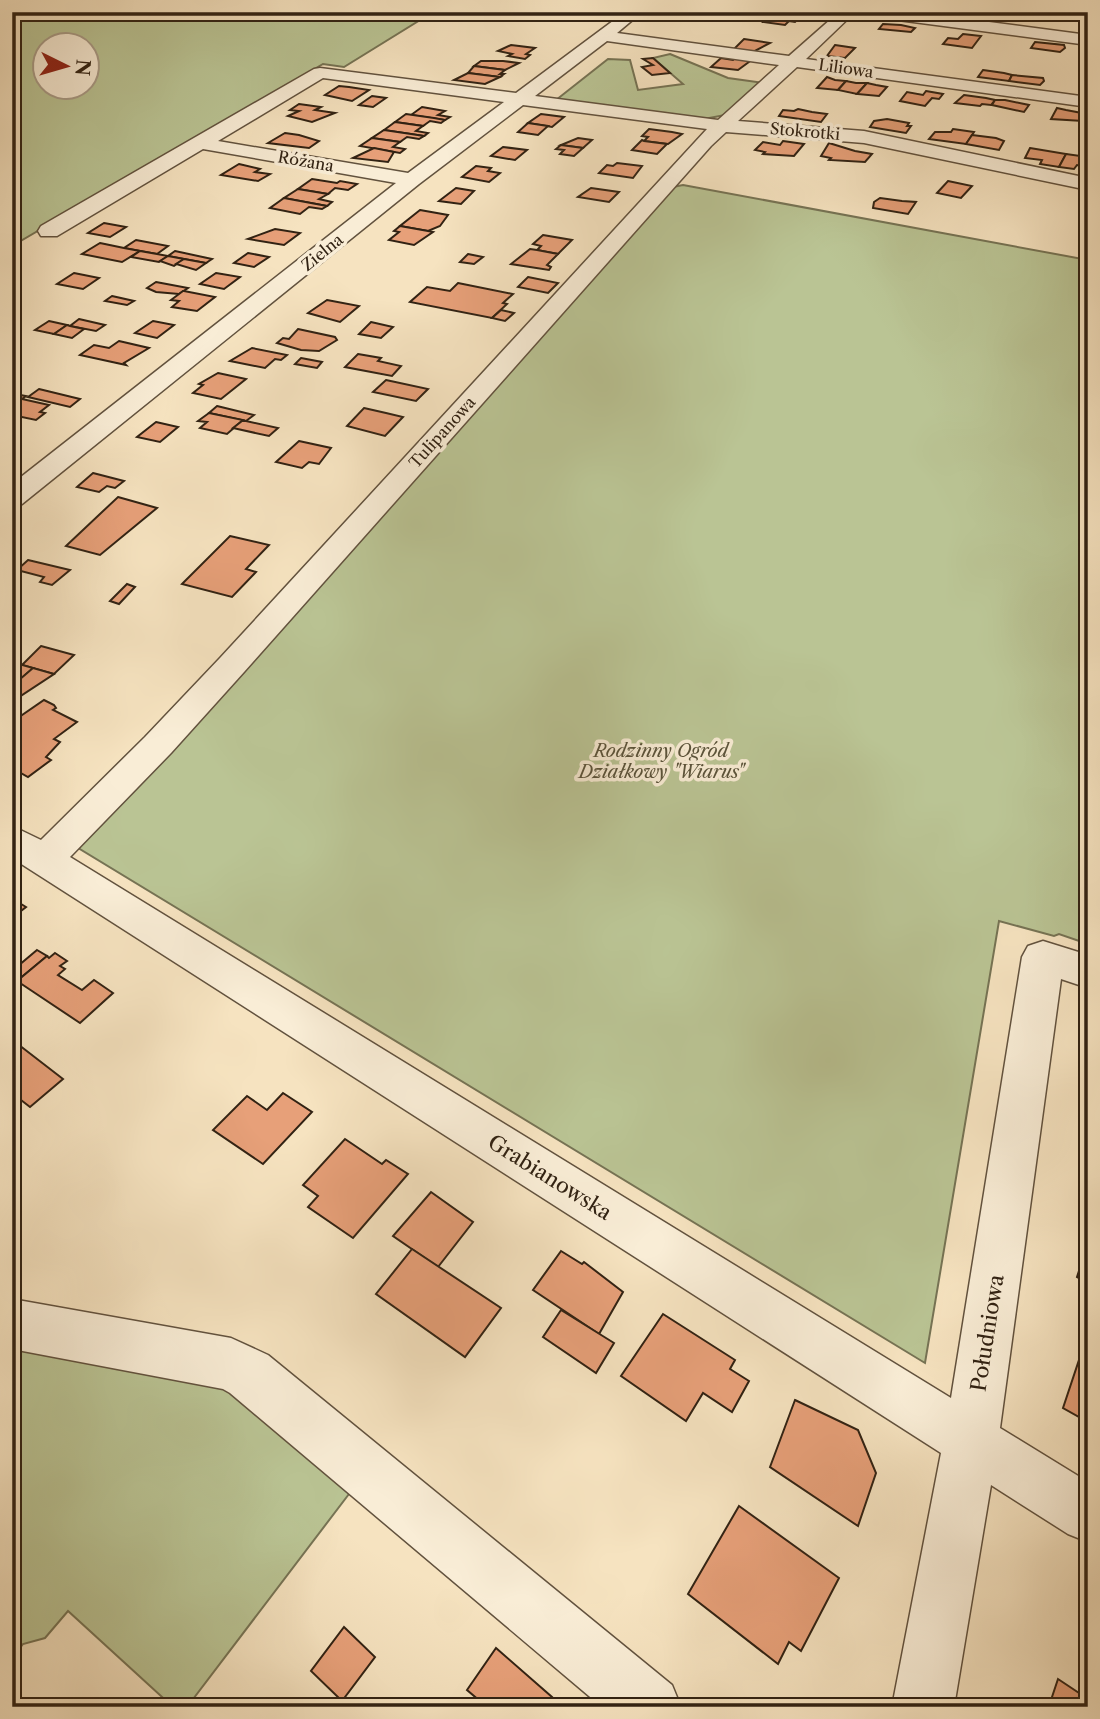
<svg xmlns="http://www.w3.org/2000/svg" width="1100" height="1719" font-family="'Libre Caslon Text',serif">
  <style>
    .green { fill: #bac494; stroke: #767354; stroke-width: 2; fill-rule: evenodd }
    .building { fill: #e7a079; stroke: #312213; stroke-width: 2 }
    .lines { fill: none; stroke-linecap: round; stroke-linejoin: round }
    .minor-casing { stroke: #62523e; stroke-width: 3 }
    .minor { fill: #f9edd6; fill-rule: evenodd }
    .labels { text-anchor: middle; dominant-baseline: central; stroke-width: 7; stroke-linejoin: round; paint-order: stroke }
    .far-street-label { font-size: 16px; fill: #312213; stroke: #f9edd6 }
    .park-label { font-size: 18px; font-style: italic; fill: #5a533a; stroke: #f9edd6 }
    .near-street-label { font-size: 21px; fill: #312213; stroke: #f9edd6 }
  </style>
  <rect width="100%" height="100%" fill="#f6e3c0"/>
  <filter id="stains"><feTurbulence type="fractalNoise" baseFrequency=".00286" numOctaves="4"/><feColorMatrix values="0 0 0 0 .2 0 0 0 0 .09 0 0 0 0 .02 0 0 0 .5 -.17"/></filter>
  <radialGradient id="worn" r=".72"><stop offset=".6" stop-color="#630" stop-opacity="0"/><stop offset="1" stop-color="#630" stop-opacity=".3"/></radialGradient>
  <!-- green -->
  <g class="green">
    <path d="M12,12H433L344,67L323,64L12,246ZM46,46H88V88H46Z"/>
    <polygon points="670,54 728,78 764,83 725,115 704,119 556,100 608,59 630,60 638,90 683,84 653,58"/>
    <polygon points="683,185 1088,260 1088,944 1059,934 1054,936 999,921 925,1363 70,843 673,187"/>
    <polygon points="12,1336 223,1383 352,1490 187,1707 173,1707 68,1611 45,1638 23,1644 12,1659"/>
  </g>
  <!-- building -->
  <g class="building">
    <polygon points="776,12 787,12 803,14 795,22 789,21 785,25 763,22 769,14"/>
    <polygon points="883,24 901,25 915,28 911,32 879,29"/>
    <polygon points="963,34 981,36 972,48 943,44 948,38 958,39"/>
    <polygon points="744,39 770,43 753,52 734,49"/>
    <polygon points="1035,42 1064,45 1065,48 1060,52 1031,48"/>
    <polygon points="511,45 535,48 526,54 530,55 525,59 508,56 512,54 498,51"/>
    <polygon points="835,45 855,48 845,58 827,56"/>
    <polygon points="736,57 753,59 738,70 711,67 721,58 733,60"/>
    <polygon points="653,58 670,73 652,75 642,67 653,65 643,59"/>
    <polygon points="481,61 503,61 519,63 505,70 474,66"/>
    <polygon points="474,66 505,70 500,74 504,74 500,77 468,73"/>
    <polygon points="983,70 1004,73 1012,75 1009,81 978,77"/>
    <polygon points="468,73 500,77 485,84 454,80"/>
    <polygon points="1012,75 1043,78 1044,81 1040,85 1009,81"/>
    <polygon points="827,77 835,80 846,81 838,90 817,88"/>
    <polygon points="846,81 856,83 867,83 857,94 838,90"/>
    <polygon points="867,83 876,85 887,87 879,96 857,94"/>
    <polygon points="339,86 349,87 369,90 352,101 325,95"/>
    <polygon points="926,91 943,94 939,99 932,98 925,106 900,101 907,92 923,95"/>
    <polygon points="964,95 986,98 995,100 991,105 982,104 980,106 955,103"/>
    <polygon points="372,96 386,98 373,107 359,105"/>
    <polygon points="995,100 1005,100 1029,105 1024,112 992,105"/>
    <polygon points="299,104 321,107 315,110 335,113 312,122 288,116 299,111 290,110"/>
    <polygon points="422,107 445,111 438,115 450,117 445,120 411,115"/>
    <polygon points="1057,108 1066,110 1087,114 1083,121 1051,119"/>
    <polygon points="798,109 812,112 827,114 821,122 779,116 783,110 794,111"/>
    <polygon points="406,114 434,118 445,120 441,123 430,121 423,126 395,122"/>
    <polygon points="541,114 564,117 552,127 528,123"/>
    <polygon points="887,119 909,123 907,126 911,126 906,133 870,127 874,121"/>
    <polygon points="395,122 423,126 416,131 428,133 424,136 384,130"/>
    <polygon points="528,123 548,126 538,135 518,132"/>
    <polygon points="649,129 672,132 682,134 668,144 644,141 648,137 642,136"/>
    <polygon points="953,129 974,132 966,144 929,139 935,132 951,132"/>
    <polygon points="384,130 411,134 424,136 419,139 407,137 400,142 372,138"/>
    <polygon points="285,133 299,135 319,141 309,148 268,143"/>
    <polygon points="972,135 996,138 1004,141 999,150 966,144"/>
    <polygon points="372,138 400,142 393,147 405,149 400,153 360,146"/>
    <polygon points="578,138 592,140 583,148 561,145"/>
    <polygon points="642,140 644,141 667,144 657,154 632,150"/>
    <polygon points="783,141 804,144 794,156 763,154 765,152 755,150 763,142 780,145"/>
    <polygon points="829,143 855,151 872,154 865,162 829,160 831,158 821,156"/>
    <polygon points="561,145 583,148 574,156 560,154 564,150 556,149"/>
    <polygon points="503,147 527,150 515,160 491,156"/>
    <polygon points="374,148 394,152 388,162 353,158"/>
    <polygon points="1030,148 1066,154 1059,167 1040,164 1042,160 1025,158"/>
    <polygon points="1066,154 1088,157 1088,167 1077,165 1074,169 1059,167"/>
    <polygon points="617,163 642,166 633,178 599,173 607,165 613,166"/>
    <polygon points="239,164 260,169 255,172 270,174 258,181 221,175"/>
    <polygon points="476,166 491,168 488,171 500,173 489,182 462,177"/>
    <polygon points="312,179 337,183 340,181 357,184 348,190 335,188 328,194 298,189"/>
    <polygon points="948,181 972,186 961,198 937,193"/>
    <polygon points="456,188 474,191 461,204 439,201"/>
    <polygon points="591,188 619,192 609,202 578,197"/>
    <polygon points="298,189 328,194 319,199 332,202 327,206 284,198"/>
    <polygon points="284,198 327,206 322,209 309,207 300,214 270,208"/>
    <polygon points="880,198 902,201 916,202 908,214 873,208 874,202"/>
    <polygon points="420,210 448,215 440,226 428,231 400,226"/>
    <polygon points="104,223 126,227 110,237 88,233"/>
    <polygon points="400,226 428,231 433,232 414,245 389,240 399,232 394,231"/>
    <polygon points="275,229 300,233 284,245 248,239"/>
    <polygon points="543,235 572,240 558,254 537,250 541,246 533,244"/>
    <polygon points="136,240 168,246 157,254 124,248"/>
    <polygon points="100,243 124,248 140,251 122,262 82,254"/>
    <polygon points="530,249 537,250 558,254 547,265 551,267 549,270 511,264"/>
    <polygon points="140,251 157,254 168,256 159,262 131,257"/>
    <polygon points="175,251 212,259 206,263 168,256"/>
    <polygon points="248,253 269,257 254,267 234,263"/>
    <polygon points="468,254 483,257 474,264 460,262"/>
    <polygon points="168,256 184,259 174,266 160,261"/>
    <polygon points="184,259 206,263 196,270 176,264"/>
    <polygon points="74,273 99,278 83,289 57,284"/>
    <polygon points="216,273 240,277 224,289 200,284"/>
    <polygon points="528,277 558,283 548,293 518,287"/>
    <polygon points="156,282 188,288 179,294 156,292 147,288"/>
    <polygon points="458,283 513,294 503,303 507,304 492,318 410,302 427,287 450,291"/>
    <polygon points="183,291 184,291 215,297 197,311 172,307 179,301 171,300"/>
    <polygon points="112,296 134,301 127,305 105,301"/>
    <polygon points="327,300 359,306 340,322 308,313"/>
    <polygon points="501,310 514,313 505,321 492,318"/>
    <polygon points="79,319 105,325 96,331 70,326"/>
    <polygon points="49,321 67,325 54,334 35,330"/>
    <polygon points="153,321 174,325 157,338 135,333"/>
    <polygon points="371,322 393,327 381,338 359,334"/>
    <polygon points="67,325 70,326 84,329 72,338 54,334"/>
    <polygon points="298,329 335,337 337,340 319,351 301,350 277,343 283,338 289,339"/>
    <polygon points="119,341 149,348 124,363 126,365 80,355 94,345 109,348"/>
    <polygon points="252,348 287,355 281,360 275,359 265,368 230,361"/>
    <polygon points="358,354 381,358 378,361 401,366 392,376 345,367"/>
    <polygon points="301,358 322,362 317,368 295,364"/>
    <polygon points="218,373 246,379 221,399 193,393 203,385 199,384"/>
    <polygon points="386,380 428,389 416,401 373,392"/>
    <polygon points="39,389 80,399 70,407 28,397"/>
    <polygon points="15,394 26,396 22,399 49,405 40,412 45,413 36,420 12,415 12,396"/>
    <polygon points="217,406 254,415 246,421 209,413"/>
    <polygon points="364,408 386,413 403,417 385,436 347,426"/>
    <polygon points="209,413 243,420 227,434 200,428 207,422 198,421"/>
    <polygon points="242,421 246,421 278,428 269,436 233,428"/>
    <polygon points="156,422 178,427 160,442 137,437"/>
    <polygon points="299,441 331,448 319,464 309,462 302,468 276,462"/>
    <polygon points="93,473 124,481 115,488 107,486 99,492 77,487"/>
    <polygon points="118,497 157,508 100,555 66,546"/>
    <polygon points="230,536 269,545 246,569 256,572 232,597 182,584"/>
    <polygon points="28,560 70,570 52,585 40,582 44,577 17,570"/>
    <polygon points="127,584 135,587 119,604 110,601"/>
    <polygon points="41,646 74,655 54,674 22,665"/>
    <polygon points="12,662 33,668 14,685 12,685"/>
    <polygon points="33,668 54,674 16,699 12,697 12,686"/>
    <polygon points="44,700 54,705 56,708 53,710 77,722 54,739 60,742 46,757 51,760 28,777 12,768 12,722"/>
    <polygon points="13,899 26,907 12,918 12,900"/>
    <polygon points="1086,905 1088,906 1088,931 1080,929"/>
    <polygon points="37,950 47,956 17,981 12,977 12,971"/>
    <polygon points="55,953 67,961 60,966 65,969 58,975 82,990 94,980 113,993 80,1023 17,981 47,956 49,958"/>
    <polygon points="19,1045 63,1079 30,1107 12,1093 12,1051"/>
    <polygon points="283,1093 312,1112 263,1164 213,1130 247,1096 267,1110"/>
    <polygon points="345,1139 382,1164 386,1160 408,1174 353,1238 308,1207 318,1196 303,1185"/>
    <polygon points="431,1192 473,1222 438,1267 393,1236"/>
    <polygon points="1088,1243 1088,1283 1077,1277"/>
    <polygon points="412,1249 501,1308 465,1357 376,1294"/>
    <polygon points="561,1251 582,1264 584,1262 623,1292 599,1334 533,1290"/>
    <polygon points="561,1310 614,1343 596,1373 543,1337"/>
    <polygon points="663,1314 735,1360 730,1369 749,1381 732,1412 703,1393 686,1421 621,1376"/>
    <polygon points="1082,1351 1088,1354 1088,1422 1063,1408"/>
    <polygon points="795,1400 858,1430 876,1473 858,1526 770,1467"/>
    <polygon points="739,1506 839,1578 801,1651 789,1642 778,1664 688,1594"/>
    <polygon points="344,1627 375,1657 342,1701 311,1671"/>
    <polygon points="496,1648 552,1697 546,1707 487,1707 467,1690"/>
    <polygon points="1058,1679 1088,1699 1088,1707 1049,1706"/>
  </g>
  <g class="lines">
    <defs>
      <g id="minor">
        <path d="M625,12H642L617,33L789,56L839,12H855L806,59L1088,97V107L797,67L738,121L864,131L1088,178V190L864,143L726,132L711,146L244,672L171,753L70,857L951,1398L1022,957L1028,946L1043,941L1088,955V988L1061,979L1000,1428L1088,1482V1542L1068,1534L991,1485L954,1707H892L941,1453L12,858V826L41,840L145,737L220,658L707,129L523,105L419,184L22,504L12,507V484L396,183L203,149L57,236H41L38,231L41,226L314,69L320,68L516,93ZM607,41L779,65L718,120L535,96ZM323,78L504,102L408,173L218,141Z"/>
        <polygon points="868,12 912,12 1088,35 1088,45 875,17"/>
        <polygon points="12,1299 231,1338 268,1355 672,1685 681,1707 602,1707 230,1393 223,1389 12,1349"/>
      </g>
    </defs>
    <!-- minor casing -->
    <use href="#minor" class="minor-casing"/>
    <!-- minor -->
    <use href="#minor" class="minor"/>
  </g>
  <g class="labels">
    <!-- far-street labels -->
    <g class="far-street-label">
      <text transform="translate(846 68) rotate(8)">Liliowa</text>
      <text transform="translate(805 131) rotate(5)">Stokrotki</text>
      <text transform="translate(306 161) rotate(10)">Różana</text>
      <text transform="translate(322 252) rotate(-39)">Zielna</text>
      <text transform="translate(442 432) rotate(-48)">Tulipanowa</text>
    </g>
    <!-- park labels -->
    <g class="park-label">
      <text x="661" y="751">Rodzinny Ogród<tspan x="661" dy="21">Działkowy "Wiarus"</tspan></text>
    </g>
    <!-- near-street labels -->
    <g class="near-street-label">
      <text transform="translate(550 1177) rotate(32)">Grabianowska</text>
      <text transform="translate(987 1333) rotate(-81)">Południowa</text>
    </g>
  </g>
  <!-- margin -->
  <rect width="1100" height="1719" fill="none" stroke="#f6e3c0" stroke-width="42"/>
  <rect x="14" y="14" width="1072" height="1691" fill="none" stroke="#312213" stroke-width="3.5"/>
  <rect x="21" y="21" width="1058" height="1677" fill="none" stroke="#312213" stroke-width="2"/>
  <!-- north arrow -->
  <g transform="translate(66 66) rotate(95)"><circle r="33" fill="#f9edd6" stroke="#a99c88" stroke-width="2"/>
  <path d="M0-5L12 26L0 18L-12 26Z" fill="#8f2418"/>
  <text y="-10" font-size="19" font-weight="bold" text-anchor="middle" fill="#312213">N</text>
  </g>
  <rect width="100%" height="100%" filter="url(#stains)"/>
  <rect width="100%" height="100%" fill="url(#worn)"/>
</svg>
